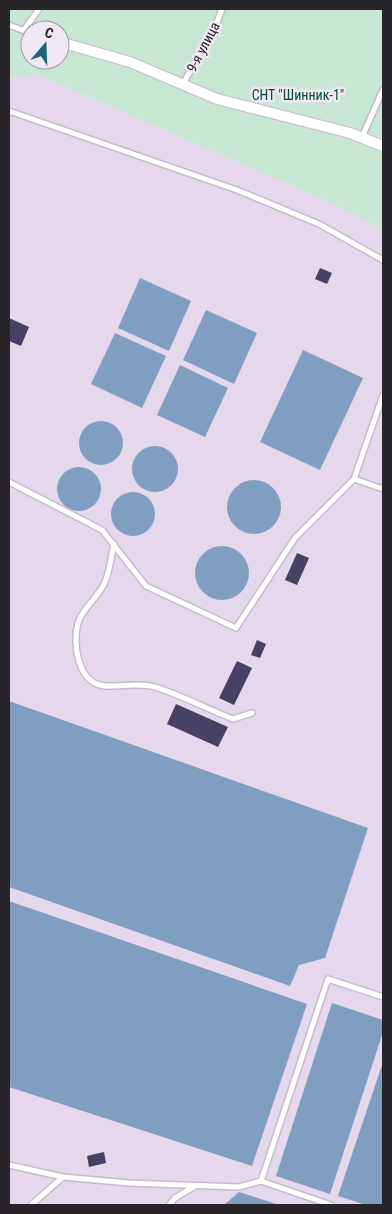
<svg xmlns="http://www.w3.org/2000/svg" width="392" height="1214" font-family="'Roboto Condensed',sans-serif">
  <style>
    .built { fill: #e5d8ec }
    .green { fill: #c7e6d3; fill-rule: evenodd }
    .water { fill: #809ec0 }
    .building { fill: #474165 }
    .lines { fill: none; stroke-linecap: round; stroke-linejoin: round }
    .lane-casing { stroke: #c5bcc9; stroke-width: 8 }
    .street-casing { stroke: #c5bcc9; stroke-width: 12 }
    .lane { stroke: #fff; stroke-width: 5 }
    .street { stroke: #fff; stroke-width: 10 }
    .labels { text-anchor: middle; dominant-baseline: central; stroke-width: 5; stroke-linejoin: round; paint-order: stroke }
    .street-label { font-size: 14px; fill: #28252a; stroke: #f0e7f4 }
    .park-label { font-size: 14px; fill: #004f2f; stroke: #f0e7f4 }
  </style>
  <rect width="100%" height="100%" fill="#f0e7f4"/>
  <!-- built -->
  <polygon class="built" points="35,74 331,203 383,229 383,1205 9,1205 9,77"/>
  <!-- green -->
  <path class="green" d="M9,9H383V229L331,203L36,74L9,77ZM30,30H60V60H30Z"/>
  <!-- water -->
  <g class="water">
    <polygon points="140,278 191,301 169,351 118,328"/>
    <polygon points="206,310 257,333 234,384 183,360"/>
    <polygon points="115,333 166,356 142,408 91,384"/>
    <polygon points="303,350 363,378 320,470 260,442"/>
    <polygon points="180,365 228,388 205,437 157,415"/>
    <circle cx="101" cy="443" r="22"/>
    <circle cx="155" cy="469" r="23"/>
    <circle cx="79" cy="489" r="22"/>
    <circle cx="254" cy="507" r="27"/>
    <circle cx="133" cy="514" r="22"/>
    <circle cx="222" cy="573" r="27"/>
    <polygon points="9,701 368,828 325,958 299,965 290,986 9,887"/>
    <polygon points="9,901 307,1004 252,1166 9,1087"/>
    <polygon points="332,1003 383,1020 383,1032 330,1194 276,1176"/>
    <polygon points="383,1062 383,1205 366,1205 338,1196"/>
    <polygon points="239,1192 276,1204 276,1205 224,1205"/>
  </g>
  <!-- building -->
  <g class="building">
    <polygon points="320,268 332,273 327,284 315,279"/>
    <polygon points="9,318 29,327 21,346 9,341"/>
    <polygon points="297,553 309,558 297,585 285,580"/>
    <polygon points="257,640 266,644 260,658 251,655"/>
    <polygon points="237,661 252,668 234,705 219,698"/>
    <polygon points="176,704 228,727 218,747 167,724"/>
    <polygon points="104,1152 106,1163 89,1167 87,1156"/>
  </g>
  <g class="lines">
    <defs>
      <g id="lane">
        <polyline points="9,25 30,33"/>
        <polyline points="24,30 39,9"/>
        <polyline points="183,84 216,25 222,9"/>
        <polyline points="9,111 237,190 319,224 383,260"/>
        <polyline points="362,137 383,90"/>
        <polyline points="354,479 383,489"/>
        <polyline points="9,482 102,530 146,586 236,628 295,538 354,479 383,395"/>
        <path d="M114,544C111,556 110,571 105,582C99,597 83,607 78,623C72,644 78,684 105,686C122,687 138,682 155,687C181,695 207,709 233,719L252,713"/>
        <polyline points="9,1165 63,1177"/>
        <polyline points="261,1181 328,979 383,997"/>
        <polyline points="31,1205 63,1177 129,1183 239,1187 261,1181 331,1205"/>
        <polyline points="169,1205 175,1198 195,1186"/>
      </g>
      <polyline id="street" points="60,42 130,62 217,99 350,133 383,146"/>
    </defs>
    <!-- lane casing -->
    <use href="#lane" class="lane-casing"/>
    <!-- street casing -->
    <use href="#street" class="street-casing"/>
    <!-- lane -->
    <use href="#lane" class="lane"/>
    <!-- street -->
    <use href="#street" class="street"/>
  </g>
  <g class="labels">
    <!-- street labels -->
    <g class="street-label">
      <text transform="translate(203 47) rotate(-62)">9-я улица</text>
    </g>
    <!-- park labels -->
    <g class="park-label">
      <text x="298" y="95">СНТ "Шинник-1"</text>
    </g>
  </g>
  <!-- border -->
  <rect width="392" height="1214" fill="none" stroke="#28252a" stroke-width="20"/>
  <!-- north arrow -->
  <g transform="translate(45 45) rotate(19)"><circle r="24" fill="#f0e7f4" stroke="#a099a3"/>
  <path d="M0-4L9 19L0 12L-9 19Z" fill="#1d6573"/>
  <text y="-8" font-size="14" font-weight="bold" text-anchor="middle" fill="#28252a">С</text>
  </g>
</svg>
